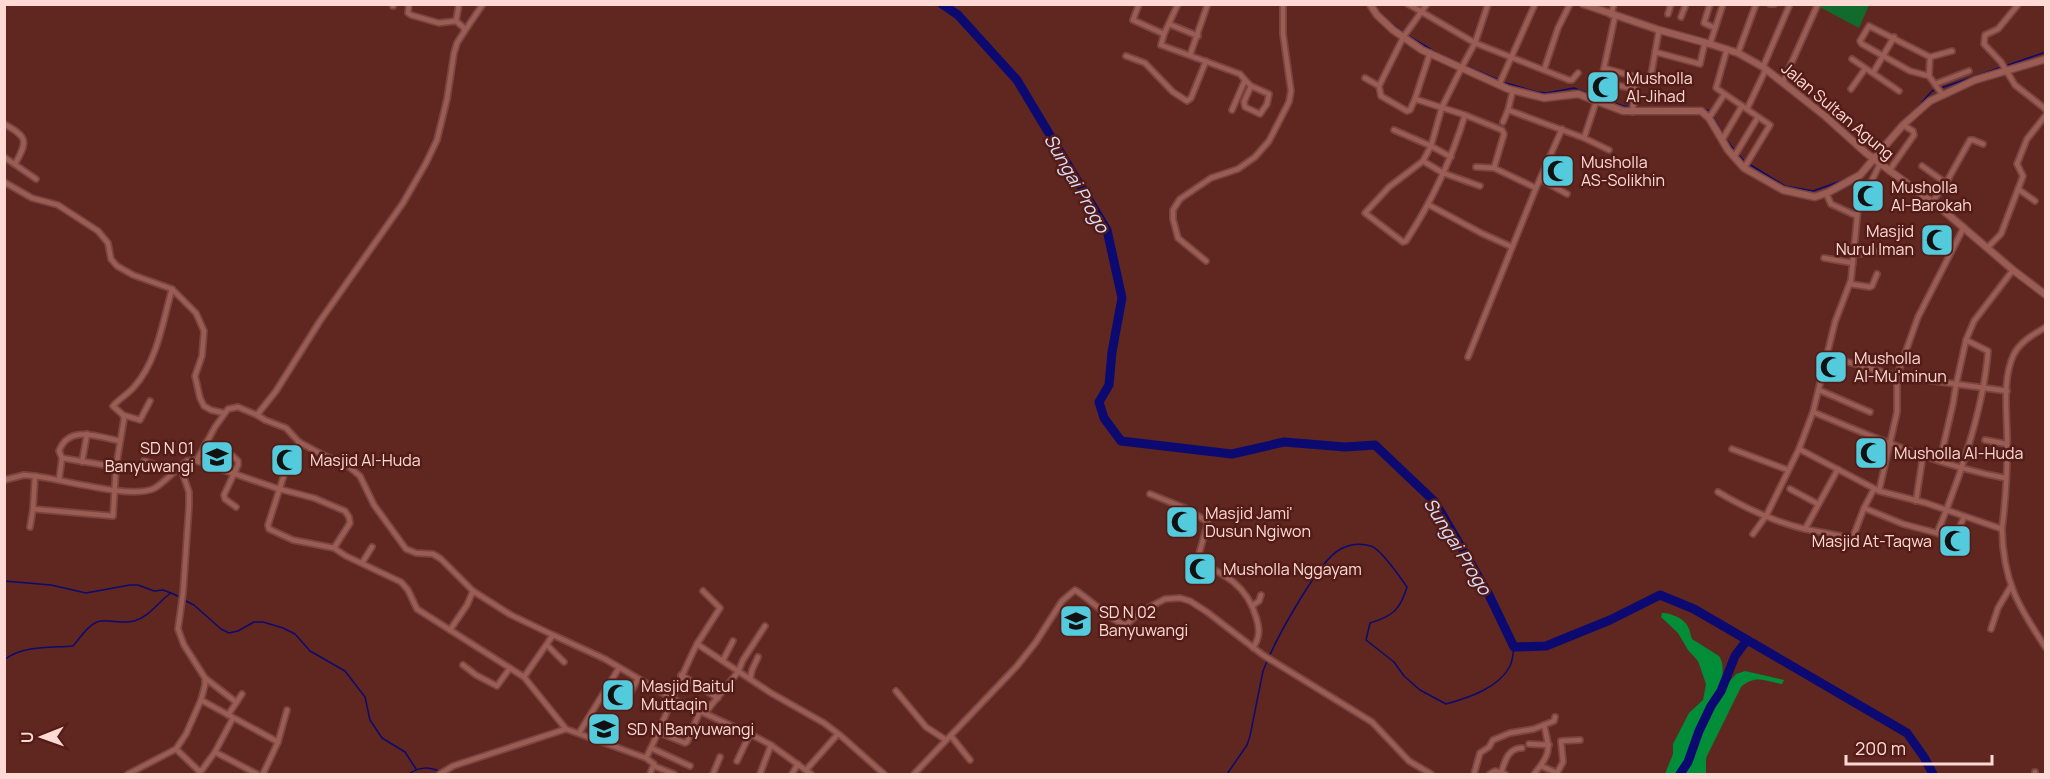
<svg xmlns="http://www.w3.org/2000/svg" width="2050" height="779" font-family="Manrope,sans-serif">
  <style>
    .green { fill: #116b2d }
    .forest { fill: #028d38 }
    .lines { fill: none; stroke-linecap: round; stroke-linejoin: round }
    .stream { stroke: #0c0a70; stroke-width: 1.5 }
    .river { stroke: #0c0a70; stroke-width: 9 }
    .street-casing { stroke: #784541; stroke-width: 8 }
    .secondary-casing { stroke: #784541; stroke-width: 9 }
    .street { stroke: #9b5c53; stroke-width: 4.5 }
    .secondary { stroke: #9b5c53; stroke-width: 6 }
    .labels { text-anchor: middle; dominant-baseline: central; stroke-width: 5; stroke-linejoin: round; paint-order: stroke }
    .poi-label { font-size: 16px; fill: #ffdad4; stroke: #541c17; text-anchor: start }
    .street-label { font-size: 16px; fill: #ffdad4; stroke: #541c17 }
    .water-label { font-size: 18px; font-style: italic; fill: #d7e1fc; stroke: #541c17 }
  </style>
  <rect width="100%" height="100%" fill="#602721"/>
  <!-- green -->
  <polygon class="green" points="1816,5 1869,5 1859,28"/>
  <!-- forest -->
  <path class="forest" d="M1662,613C1671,613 1686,619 1689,629C1690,632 1691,636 1692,639L1719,656C1726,666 1719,674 1727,684L1736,674L1745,671L1784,680L1782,684C1765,681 1755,674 1741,687L1706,758V774H1665L1673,754V744L1689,713L1703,700L1706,684L1698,661L1688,650L1678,633L1661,617Z"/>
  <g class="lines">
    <!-- stream -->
    <g class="stream">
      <polyline points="1374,4 1382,16"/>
      <polyline points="1388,21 1403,32"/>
      <polyline points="1407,35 1437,53 1461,64"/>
      <polyline points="1466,66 1506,83 1537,92 1547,93 1574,88 1595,96"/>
      <polyline points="1600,98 1623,106 1647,108"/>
      <polyline points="1685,108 1698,108"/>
      <polyline points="1917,108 1932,91 2046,52"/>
      <polyline points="1703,109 1710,111 1723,134"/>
      <polyline points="1725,138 1735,151"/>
      <polyline points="1738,154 1745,162"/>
      <polyline points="1749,164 1785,186 1813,191 1844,180"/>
      <polyline points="4,581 51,585 86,593 130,585 138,585 154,591 163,590 171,593"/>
      <polyline points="184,600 194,605 221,629 229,633 238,631 254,622 263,622 283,628 295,634 310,651 345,671 365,697 370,720 382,738 405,752 416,769"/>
      <path d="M1269,657C1279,634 1319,561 1339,550C1349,544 1360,543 1371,546C1381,549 1400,577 1407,587C1400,610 1393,616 1370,623L1366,640L1394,662L1404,676L1420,690L1446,704C1468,698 1499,688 1510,666C1513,660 1513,652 1514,647"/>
      <path d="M4,660C23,645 51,648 73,646C80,638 90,622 101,621C112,620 123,624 134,621C149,617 159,601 171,593L180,597"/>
      <path d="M409,774C420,766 429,767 442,772"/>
      <polyline points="1227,774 1247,745 1250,736 1263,671 1267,661"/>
    </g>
    <!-- river -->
    <g class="river">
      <polyline points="942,4 958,15 1017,80 1107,230 1122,298 1112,352 1109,385 1099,402 1104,418 1121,441 1232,454 1284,442 1345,447 1375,445 1435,502 1488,593 1514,647 1546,646 1610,620 1660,595 1694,609 1907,733 1924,757 1933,774"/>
      <polyline points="1680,774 1688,762 1699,731 1711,706 1721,691 1735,656 1747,640"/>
    </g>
    <defs>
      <g id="street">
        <polyline points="409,4 408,13 411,15 439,23 456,21"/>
        <polyline points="1139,4 1133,20 1164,34"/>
        <polyline points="1178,4 1164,34 1161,45 1240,74 1245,80 1232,110"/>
        <polyline points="1408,4 1475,43 1569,80 1572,80 1578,73"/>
        <polyline points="1710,4 1704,23 1715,28"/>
        <polyline points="1770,4 1774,4"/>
        <polyline points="393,6 393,4"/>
        <polyline points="2017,6 1998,29 1985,35 1984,44 2001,62 2015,85 2043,107 2046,110"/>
        <polyline points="1668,14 1671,4"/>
        <polyline points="1611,15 1614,4"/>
        <polyline points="1681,17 1686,4"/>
        <polyline points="1169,24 1198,36"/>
        <polyline points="464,32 483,4"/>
        <polyline points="1404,36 1427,4"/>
        <polyline points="1403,38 1379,86 1381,96 1407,111 1410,110 1415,99"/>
        <polyline points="1710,44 1723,4"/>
        <polyline points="1727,49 1716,88 1770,125 1744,168"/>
        <polyline points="1655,52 1700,64 1705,42"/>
        <polyline points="1430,53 1415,99 1465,115 1502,130 1504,134 1494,168"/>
        <polyline points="1738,53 1756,4"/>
        <polyline points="1190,55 1207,6"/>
        <polyline points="1126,56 1145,63 1173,92 1187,101 1191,98 1206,61"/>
        <polyline points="1930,57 1952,51"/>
        <polyline points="1852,59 1899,91"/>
        <polyline points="1763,67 1790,4"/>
        <polyline points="1604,68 1650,81 1659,30"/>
        <polyline points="1544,70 1558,28 1570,4"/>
        <polyline points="1873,73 1894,37"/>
        <polyline points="1929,76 1930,57 1869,26 1860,41 1862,44 1910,71 1929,76 1942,94"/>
        <polyline points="1365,78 1379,86"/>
        <polyline points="1245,80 1251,86 1269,94 1267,104 1260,114 1245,107 1244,102 1251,86"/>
        <polyline points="1600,82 1636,89 1632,112"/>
        <polyline points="1783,82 1817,6"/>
        <polyline points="1935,84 1969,71"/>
        <polyline points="1499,85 1535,4"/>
        <polyline points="1851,89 1865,69"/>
        <polyline points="1513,90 1508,110 1584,138 1598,96 1615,16"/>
        <polyline points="1747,109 1766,69"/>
        <path d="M1465,115C1451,161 1432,201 1406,241L1403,242L1365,213L1389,187L1423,161L1443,173L1480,186"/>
        <polyline points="1709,118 1724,95"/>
        <polyline points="1503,122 1508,110"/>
        <path d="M4,124C28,137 28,141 15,164"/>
        <polyline points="1394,130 1431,146 1442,107 1464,63 1475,43 1488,4"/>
        <polyline points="1584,138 1609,150"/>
        <polyline points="1722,140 1742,106"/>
        <polyline points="4,157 36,179"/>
        <polyline points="1734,157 1758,117"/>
        <polyline points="1423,161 1431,146 1451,157"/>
        <path d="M1880,164L1858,208L1851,280L1835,322L1813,412L1799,449L1879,491L1926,503L2002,529C2005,504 2007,480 2007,455C2009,424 2000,382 2014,354C2021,341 2034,334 2046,327"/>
        <polyline points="1922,166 1946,183"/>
        <polyline points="1476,167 1494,168 1536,188"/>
        <polyline points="1889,171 1914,135 1913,131 1903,125"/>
        <polyline points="1540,179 1567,194"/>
        <polyline points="4,182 32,198 58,205 98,231 108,243 111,259 117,266 133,275 172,289 196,313 204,331 202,356 195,376 200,398 204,406 211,410 224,413"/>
        <polyline points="2018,189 2035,201"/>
        <polyline points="1826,193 1831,204 1857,216"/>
        <polyline points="1932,202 1946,183 1970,140 1973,140 1983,144"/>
        <polyline points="1429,205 1481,233 1512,247"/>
        <polyline points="1988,247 2001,234 2023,176 2017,164 2027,139 2046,115"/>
        <path d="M1854,255C1866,251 1879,253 1892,249"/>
        <polyline points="1824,258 1853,263"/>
        <polyline points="1206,261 1178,238 1173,219 1173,210 1180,199 1211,178 1238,169 1255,157 1269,141 1289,102 1291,91 1283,34 1283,4"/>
        <polyline points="1850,284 1870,287 1872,286 1877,274"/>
        <polyline points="1827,356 1897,376 2007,391"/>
        <polyline points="1468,357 1536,188 1562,129"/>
        <polyline points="1819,390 1870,412"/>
        <path d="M1813,412C1875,438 1939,466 2005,478"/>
        <polyline points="123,415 140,420 150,401"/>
        <polyline points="257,415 265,420 286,428 299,442 284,475 268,525 269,529 293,540 334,548"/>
        <polyline points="1985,440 2007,444"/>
        <polyline points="299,442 323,455 348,466 360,476 374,505 406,549 416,553 433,554 441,559 473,591 511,615 553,635"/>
        <polyline points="206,443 233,456 238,461 238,465 224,495 225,499 236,507"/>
        <polyline points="1732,449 1788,470"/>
        <polyline points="62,458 116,467"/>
        <polyline points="197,460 215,427 228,409 238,407 257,415 276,391 320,321 403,203 426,163 437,140 447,99 454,53 457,43 464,32 464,28 456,21 459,4"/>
        <polyline points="1940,460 1953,404 1956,385 1966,340 1974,321 2013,270"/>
        <polyline points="144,461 174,470"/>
        <polyline points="82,462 87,434"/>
        <polyline points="1838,469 1805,529 1851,538 1853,537 1864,508 1903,524 1937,533"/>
        <path d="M35,476L33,509L113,516L116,467L124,419L123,415L113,406C119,399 128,394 134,387C157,362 163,321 172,289"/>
        <path d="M4,480L24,475L35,476C61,479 133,500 155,488C166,481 176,469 187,461L194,460L279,489L314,498L345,511L349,517L350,523L334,548L346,556L401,582L408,590L417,609L524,677L553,635L605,659L673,699L754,736L771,745L811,774"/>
        <path d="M59,480L62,458L59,451C69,424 99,437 120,441"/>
        <polyline points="1790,489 1818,504"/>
        <polyline points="1879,491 1897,412 1897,376 1918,317 1964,227"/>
        <path d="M1718,492C1745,508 1775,522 1805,529"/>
        <path d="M1150,494L1185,508L1208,522L1197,561C1224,574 1247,585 1256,617C1260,629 1260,637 1253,648"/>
        <polyline points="1916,501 1923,455"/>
        <polyline points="1864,508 1874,489"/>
        <path d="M1964,517L1954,540L1937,533C1959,481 1984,407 1988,351L1966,340"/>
        <polyline points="30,527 33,509"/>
        <path d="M2002,529C2003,581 2018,606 2046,648"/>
        <polyline points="1753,534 1766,516 1799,449"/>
        <polyline points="362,563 372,547"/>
        <polyline points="1252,606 1259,601 1261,595"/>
        <polyline points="1991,629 1998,608 2011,586"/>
        <polyline points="450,630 467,605 473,591"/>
        <polyline points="697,644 720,608 703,591"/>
        <polyline points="547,645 564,662"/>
        <polyline points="723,660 733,641"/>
        <polyline points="463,665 476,675 497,686 510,668"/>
        <polyline points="681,675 718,698"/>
        <path d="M524,677L566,729L646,758C665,721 678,681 697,644L771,693L824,723L841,736L884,774"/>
        <polyline points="205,678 236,702"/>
        <polyline points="750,679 752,670 758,657"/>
        <polyline points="896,691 926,727 946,740"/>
        <polyline points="627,699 638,679"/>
        <polyline points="201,700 278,742 263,774"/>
        <polyline points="705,713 738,672 743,660 765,626"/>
        <polyline points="228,715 242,694"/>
        <polyline points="233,718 215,752 257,774"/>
        <polyline points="658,732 685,743 687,742 700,711"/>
        <polyline points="579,733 619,668"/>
        <polyline points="951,736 970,760"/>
        <polyline points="278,742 287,710"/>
        <polyline points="1529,744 1549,745"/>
        <polyline points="651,748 690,766"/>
        <polyline points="176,749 199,771 202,770 215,752"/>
        <polyline points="646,758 654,764 650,774"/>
        <polyline points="737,761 750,734"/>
        <polyline points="654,766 674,774"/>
        <polyline points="1541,766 1557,773 1563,762 1561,741 1580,740"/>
        <polyline points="806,770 838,734"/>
        <polyline points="2035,772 2035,774"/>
        <path d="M1501,773C1505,761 1508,748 1522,748"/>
        <polyline points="128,774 176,749 186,734 201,700 205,685 205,678 184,645 178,629 183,593 189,506 189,492 180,466"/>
        <polyline points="440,774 453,766 566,729"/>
        <polyline points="713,774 720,757"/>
        <polyline points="760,774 771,745"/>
        <polyline points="792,774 798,764"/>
        <path d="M914,774L1017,666L1036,642L1062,601L1075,590C1090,599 1111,621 1126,625L1140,612L1165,599L1180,598L1190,601L1207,612L1263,655L1372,722L1409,761L1431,774"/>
        <polyline points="1474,774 1480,753 1489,747 1493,740 1510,733 1534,729 1554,721 1555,717"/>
        <polyline points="1490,774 1495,771 1505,774"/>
        <path d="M1534,774C1551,754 1550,750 1544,725"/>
      </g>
      <g id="secondary">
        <polyline points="1370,4 1377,15 1393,30 1422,50 1508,89 1544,98 1578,94 1623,111 1701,111 1709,118 1728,150 1744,168 1783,190 1815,197 1829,192 1860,175 1903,125 1930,101 1975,80 2046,59"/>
        <polyline points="1583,4 1659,30 1710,44 1738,53 1763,67 1825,116 1866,153 1944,211 2013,270 2046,295"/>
      </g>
    </defs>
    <!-- street casing -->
    <use href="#street" class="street-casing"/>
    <!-- secondary casing -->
    <use href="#secondary" class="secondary-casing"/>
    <!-- street -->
    <use href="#street" class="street"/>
    <!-- secondary -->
    <use href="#secondary" class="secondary"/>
  </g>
  <!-- icons -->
  <defs>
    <symbol id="mosque-square" viewBox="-11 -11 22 22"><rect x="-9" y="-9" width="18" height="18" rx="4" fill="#53cbdc" stroke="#541c17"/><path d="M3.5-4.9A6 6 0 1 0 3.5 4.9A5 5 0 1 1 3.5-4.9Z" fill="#111"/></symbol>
    <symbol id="school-square" viewBox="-11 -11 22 22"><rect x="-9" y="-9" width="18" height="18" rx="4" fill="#53cbdc" stroke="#541c17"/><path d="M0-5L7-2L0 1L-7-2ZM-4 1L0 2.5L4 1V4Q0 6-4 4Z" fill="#111"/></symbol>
  </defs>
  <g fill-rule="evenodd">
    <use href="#mosque-square" x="1584" y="68" width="38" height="38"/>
    <use href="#mosque-square" x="1539" y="152" width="38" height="38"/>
    <use href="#mosque-square" x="1849" y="177" width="38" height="38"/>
    <use href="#mosque-square" x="1918" y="221" width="38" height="38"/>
    <use href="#mosque-square" x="1812" y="348" width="38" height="38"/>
    <use href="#mosque-square" x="1852" y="434" width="38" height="38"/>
    <use href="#school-square" x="198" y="438" width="38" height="38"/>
    <use href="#mosque-square" x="268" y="441" width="38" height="38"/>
    <use href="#mosque-square" x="1163" y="503" width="38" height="38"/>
    <use href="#mosque-square" x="1936" y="522" width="38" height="38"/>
    <use href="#mosque-square" x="1181" y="550" width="38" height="38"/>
    <use href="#school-square" x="1057" y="602" width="38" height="38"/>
    <use href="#mosque-square" x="599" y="676" width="38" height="38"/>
    <use href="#school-square" x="585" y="710" width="38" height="38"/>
  </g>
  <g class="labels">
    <!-- poi labels -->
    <g class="poi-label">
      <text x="1626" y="78">Musholla<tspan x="1626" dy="18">Al-Jihad</tspan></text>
      <text x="1581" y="162">Musholla<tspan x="1581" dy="18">AS-Solikhin</tspan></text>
      <text x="1891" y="187">Musholla<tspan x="1891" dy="18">Al-Barokah</tspan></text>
      <text x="1914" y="231" text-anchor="end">Masjid<tspan x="1914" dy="18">Nurul Iman</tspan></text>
      <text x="1854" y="358">Musholla<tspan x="1854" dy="18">Al-Mu'minun</tspan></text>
      <text x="194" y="448" text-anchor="end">SD N 01<tspan x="194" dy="18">Banyuwangi</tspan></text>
      <text x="1894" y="453">Musholla Al-Huda</text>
      <text x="310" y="460">Masjid Al-Huda</text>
      <text x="1205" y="513">Masjid Jami'<tspan x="1205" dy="18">Dusun Ngiwon</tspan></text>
      <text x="1932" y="541" text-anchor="end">Masjid At-Taqwa</text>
      <text x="1223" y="569">Musholla Nggayam</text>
      <text x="1099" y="612">SD N 02<tspan x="1099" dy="18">Banyuwangi</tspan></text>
      <text x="641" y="686">Masjid Baitul<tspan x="641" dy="18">Muttaqin</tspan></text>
      <text x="627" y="729">SD N Banyuwangi</text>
    </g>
    <!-- street labels -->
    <g class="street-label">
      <text transform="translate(1838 111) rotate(40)">Jalan Sultan Agung</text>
    </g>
    <!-- water labels -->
    <g class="water-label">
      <text transform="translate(1077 183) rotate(60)">Sungai Progo</text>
      <text transform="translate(1458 546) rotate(58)">Sungai Progo</text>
    </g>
  </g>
  <!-- border -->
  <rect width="2050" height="779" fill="none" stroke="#ffdad4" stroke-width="12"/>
  <!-- north arrow -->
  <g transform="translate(42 737) rotate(269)" stroke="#541c17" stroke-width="4.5" paint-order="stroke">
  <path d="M0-4.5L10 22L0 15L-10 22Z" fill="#ffdad4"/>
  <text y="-9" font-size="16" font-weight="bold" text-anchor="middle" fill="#ffdad4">U</text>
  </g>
  <!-- scale -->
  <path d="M1846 755v9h146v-9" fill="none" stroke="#ffdad4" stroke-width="3"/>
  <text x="1855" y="755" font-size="18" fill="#ffdad4" stroke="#541c17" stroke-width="4.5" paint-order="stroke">200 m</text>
</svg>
